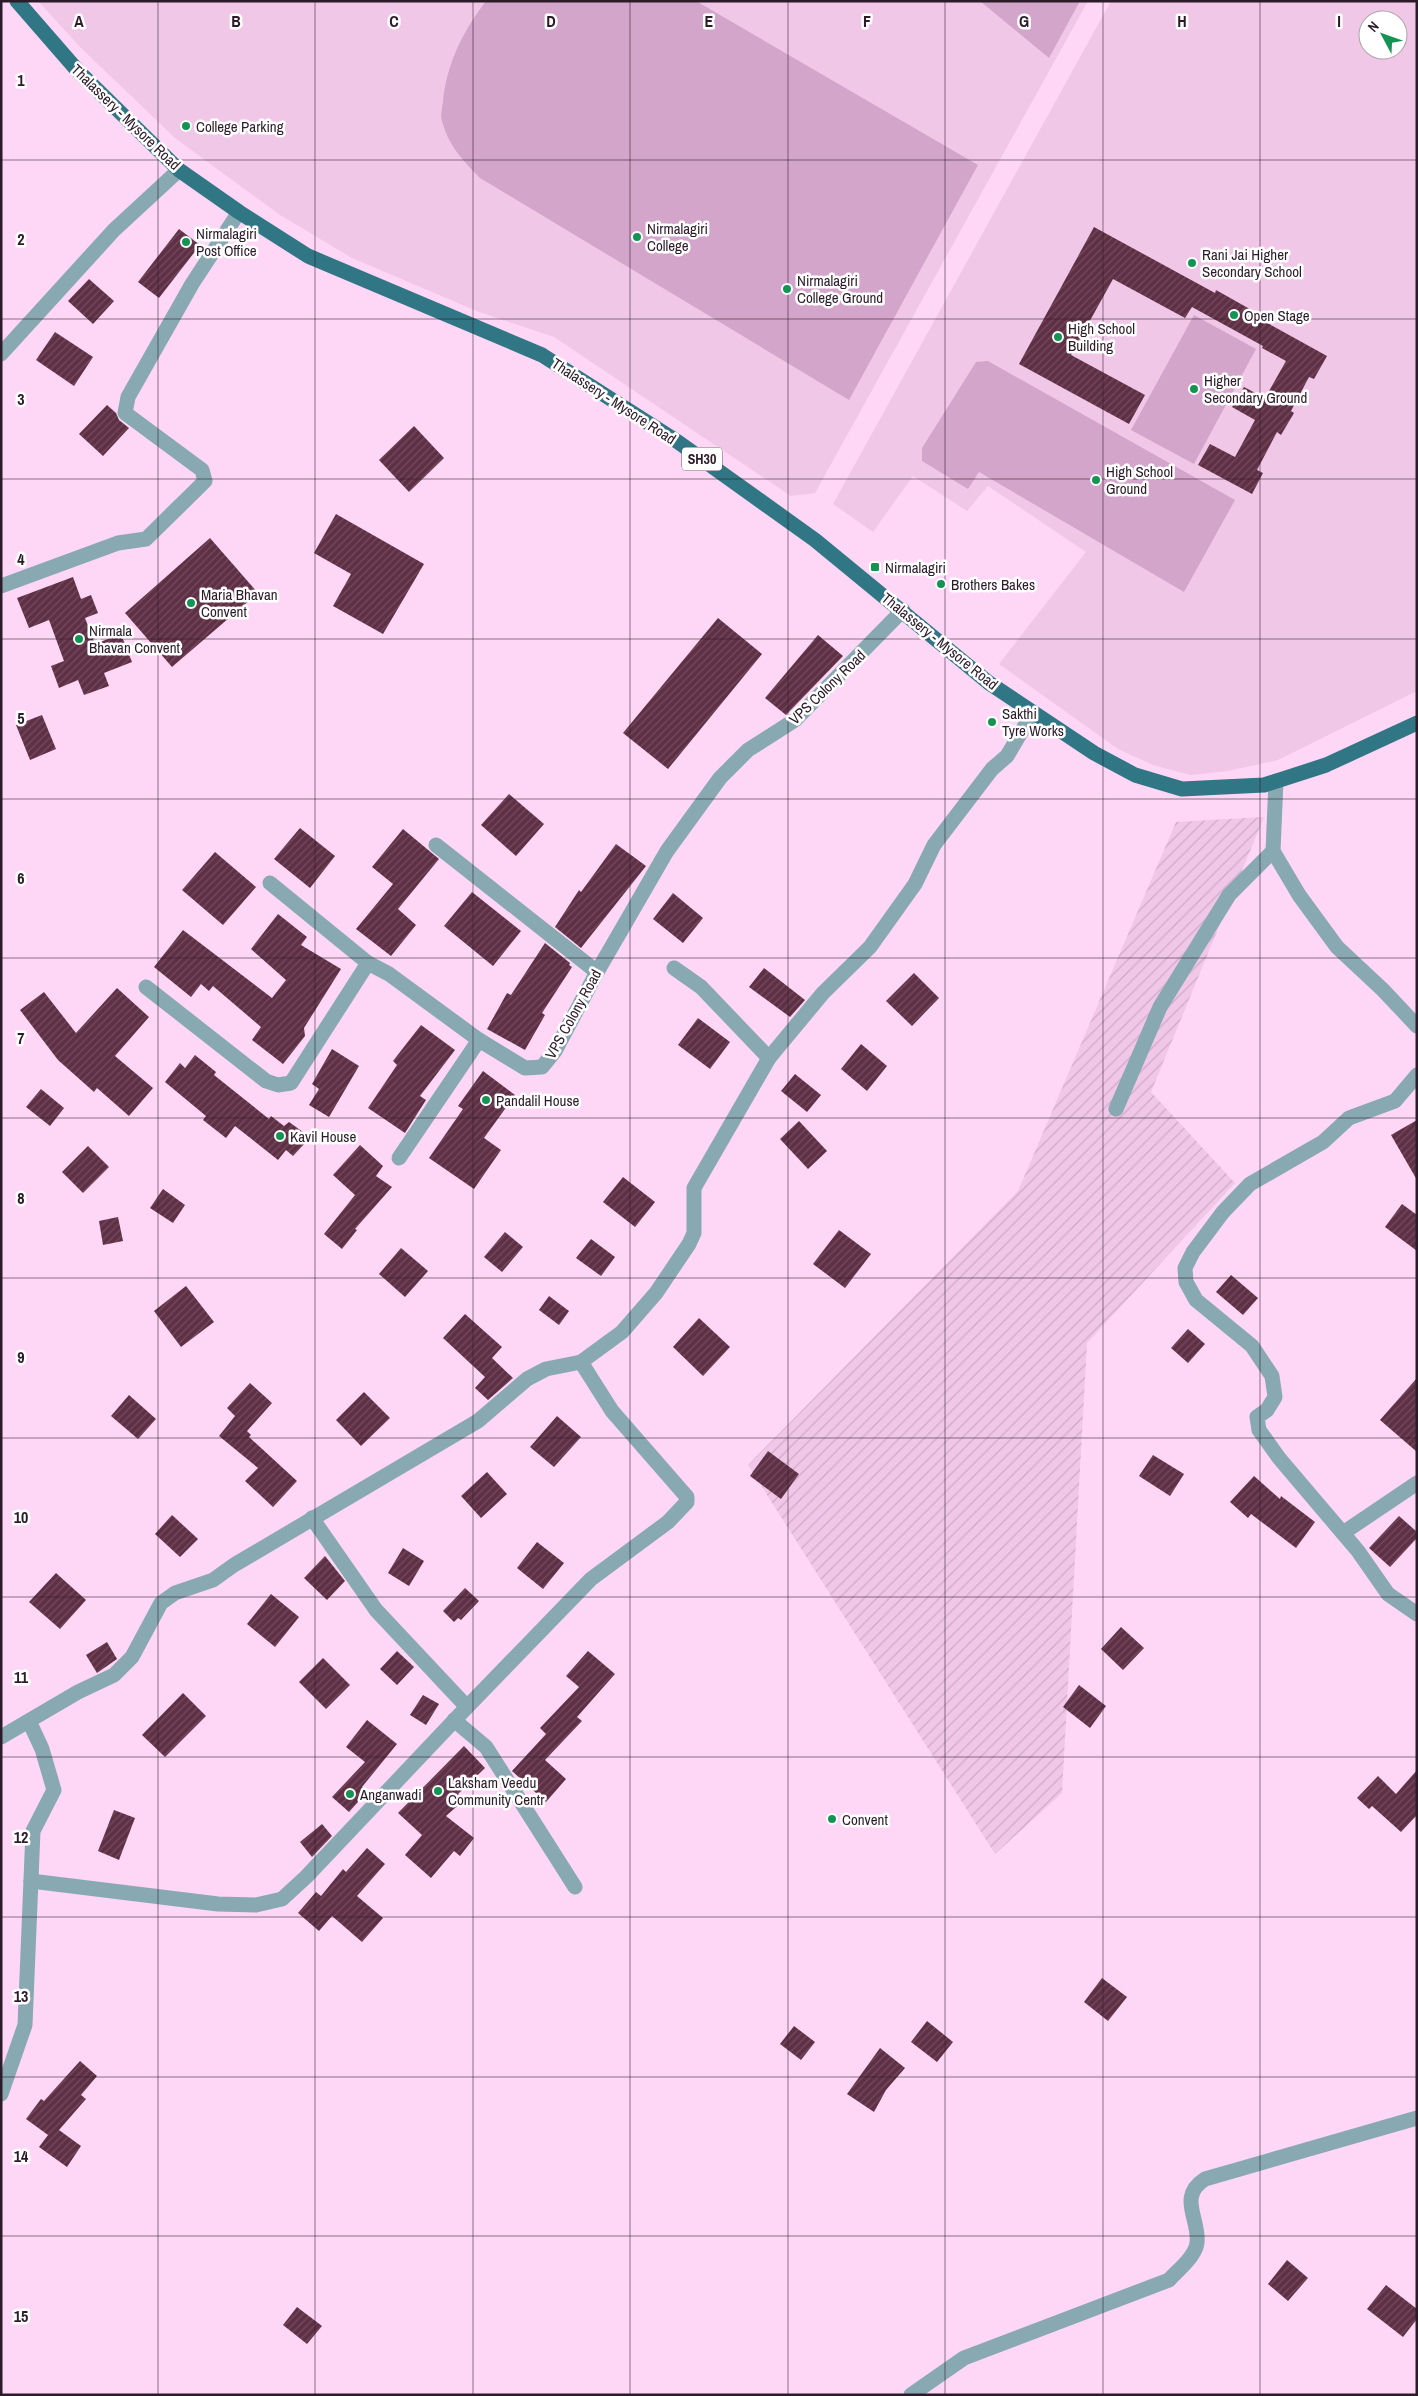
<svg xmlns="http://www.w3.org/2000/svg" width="1418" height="2396" font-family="'Archivo Narrow',sans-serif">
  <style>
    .built { fill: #f1c7e8; fill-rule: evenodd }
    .industrial { fill: url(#industrial-furrows) }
    .pitch { fill: #d4a5ca }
    .building { fill: url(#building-hatch) }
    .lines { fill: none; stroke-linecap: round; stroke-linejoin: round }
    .minor { stroke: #88a9b1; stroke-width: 15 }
    .primary { stroke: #307684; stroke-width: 15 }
    .grid { fill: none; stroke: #2c1b29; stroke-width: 1; stroke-opacity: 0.55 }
    .poi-dot { fill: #149453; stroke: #fff; stroke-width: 2 }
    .labels { text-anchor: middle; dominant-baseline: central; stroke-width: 5; stroke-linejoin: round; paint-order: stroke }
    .shield { fill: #fff; stroke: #6b5f69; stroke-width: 1 }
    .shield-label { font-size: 14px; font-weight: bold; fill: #2c1b29 }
    .street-label { font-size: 15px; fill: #2c1b29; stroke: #fff }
    .poi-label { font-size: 15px; fill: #2c1b29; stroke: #fff; text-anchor: start }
    .grid-label { font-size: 16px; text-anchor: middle; font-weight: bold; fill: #2c1b29; stroke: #fff; stroke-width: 5; stroke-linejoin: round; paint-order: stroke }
  </style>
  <defs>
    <pattern id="industrial-furrows" width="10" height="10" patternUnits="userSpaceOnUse" patternTransform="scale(1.25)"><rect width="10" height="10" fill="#f1c7e8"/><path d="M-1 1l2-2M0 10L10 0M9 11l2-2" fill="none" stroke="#cfaac7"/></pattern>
    <pattern id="building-hatch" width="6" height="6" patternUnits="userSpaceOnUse" patternTransform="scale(1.25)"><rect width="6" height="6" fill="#5f3045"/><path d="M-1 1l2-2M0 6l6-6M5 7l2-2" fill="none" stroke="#724c5d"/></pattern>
  </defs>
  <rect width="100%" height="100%" fill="#fed7f6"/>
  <!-- built -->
  <g class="built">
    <polygon points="38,1 1088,1 815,493 791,496 554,337 479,312 352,258 280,215 175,138 82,49"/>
    <path d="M1111,1H1417V691L1278,760L1228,771L1190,775L1153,765L1118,749L999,664L1086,552L988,486L967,511L913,476L873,532L833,504ZM1368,20H1398V50H1368Z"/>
  </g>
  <!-- industrial -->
  <polygon class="industrial" points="1264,817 1151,1092 1235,1183 1087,1343 1062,1793 995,1854 748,1465 1018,1191 1176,822"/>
  <!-- pitch -->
  <g class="pitch">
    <path d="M486,1H696L978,165L849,400L480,178C463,161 448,145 442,121C440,116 442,108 443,102C446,65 463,31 486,1Z"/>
    <polygon points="980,1 1080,1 1049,58"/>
    <polygon points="1194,315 1256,349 1194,464 1131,430"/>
    <polygon points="988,361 1235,500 1184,592 979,472 968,489 922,461 922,448 976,362"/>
  </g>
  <!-- building -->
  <g class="building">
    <polygon points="1094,227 1215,293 1216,290 1264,317 1262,320 1327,356 1314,379 1309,377 1291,411 1294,413 1281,435 1277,432 1257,470 1263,473 1252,494 1198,465 1210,444 1235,457 1255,420 1232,407 1244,387 1265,398 1286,361 1262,348 1263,346 1192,307 1185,318 1113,279 1071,355 1145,395 1129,424 1019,364"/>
    <polygon points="179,229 200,245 159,298 138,282"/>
    <polygon points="89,279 114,301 93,324 68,301"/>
    <polygon points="55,332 93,357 74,386 36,360"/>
    <polygon points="107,405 116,413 119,420 129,428 103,456 79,434"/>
    <polygon points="414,426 444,458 409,492 379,460"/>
    <polygon points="336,514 424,564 383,634 333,606 351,574 314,553"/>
    <polygon points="210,538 258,593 172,667 125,613"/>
    <polygon points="73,577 81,599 91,595 98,613 85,618 95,644 121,634 132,662 104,673 109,686 84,695 78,680 59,688 51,666 64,661 49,620 29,628 17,598"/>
    <polygon points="718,618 762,654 668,769 623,733"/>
    <polygon points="818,635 843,656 786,715 765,698"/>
    <polygon points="42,715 56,749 30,760 16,725"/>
    <polygon points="509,794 544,824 516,856 481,825"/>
    <polygon points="300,828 335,856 310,888 274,859"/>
    <polygon points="403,829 439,859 398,909 416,925 391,956 356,929 393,884 372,867"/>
    <polygon points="616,844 646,866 581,948 555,927 579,890 581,892"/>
    <polygon points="215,852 256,887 223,925 182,890"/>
    <polygon points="472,892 521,931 493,966 444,926"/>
    <polygon points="673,893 703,918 683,943 653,919"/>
    <polygon points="278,914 307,937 301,945 341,969 304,1028 305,1036 283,1064 252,1040 261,1027 213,986 209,991 201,984 191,997 154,967 183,930 272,998 286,980 251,949"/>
    <polygon points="545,943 570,963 569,965 572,967 542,1013 545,1015 525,1050 487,1029 507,993 511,995"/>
    <polygon points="764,968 805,1000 790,1017 749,987"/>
    <polygon points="914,973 939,998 912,1026 886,1001"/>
    <polygon points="117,988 149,1017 115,1056 153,1088 129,1116 97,1088 94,1092 58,1060 20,1010 44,992 76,1033"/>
    <polygon points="698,1018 730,1042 710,1069 678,1045"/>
    <polygon points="421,1025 455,1050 420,1096 426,1100 405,1133 368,1108 397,1065 393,1061"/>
    <polygon points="861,1044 887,1066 867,1091 841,1069"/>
    <polygon points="332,1049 359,1066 329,1117 309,1105 319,1089 312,1084"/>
    <polygon points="195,1055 216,1072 214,1075 269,1119 271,1116 284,1126 289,1122 303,1132 306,1142 293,1156 286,1150 278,1160 235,1126 226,1138 203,1120 206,1116 165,1082 180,1063 185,1068"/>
    <polygon points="483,1071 515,1095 484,1138 501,1150 474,1189 429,1158 463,1109 458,1106"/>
    <polygon points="795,1074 821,1095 807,1112 781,1091"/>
    <polygon points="41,1089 64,1108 50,1126 26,1107"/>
    <polygon points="1417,1120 1417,1180 1391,1135"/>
    <polygon points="799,1121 827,1151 808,1169 780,1139"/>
    <polygon points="360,1145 383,1166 376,1176 392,1187 355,1229 357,1230 342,1249 324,1234 355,1195 333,1175"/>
    <polygon points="88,1146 109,1167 83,1193 62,1172"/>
    <polygon points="623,1177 655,1202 635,1227 603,1202"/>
    <polygon points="163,1189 185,1205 173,1223 150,1208"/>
    <polygon points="1402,1204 1417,1215 1417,1251 1385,1227"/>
    <polygon points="118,1217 123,1241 103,1245 99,1221"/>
    <polygon points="839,1230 871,1254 845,1288 813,1264"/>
    <polygon points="505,1232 523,1247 502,1272 484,1257"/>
    <polygon points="591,1239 615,1257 601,1276 576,1258"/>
    <polygon points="401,1248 428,1271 405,1297 379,1274"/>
    <polygon points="1231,1275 1258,1298 1243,1315 1216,1292"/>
    <polygon points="186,1286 214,1322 181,1347 154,1311"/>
    <polygon points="549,1296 569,1311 559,1325 539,1310"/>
    <polygon points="465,1314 502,1347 492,1358 513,1378 488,1400 475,1388 485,1377 443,1338"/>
    <polygon points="699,1318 730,1347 703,1376 673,1347"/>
    <polygon points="1188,1329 1205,1344 1188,1363 1171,1348"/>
    <polygon points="1417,1378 1417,1452 1380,1420"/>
    <polygon points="250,1383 272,1403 247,1431 251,1435 249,1437 297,1481 273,1507 245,1481 258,1468 219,1436 235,1416 227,1408"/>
    <polygon points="364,1392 390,1418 361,1446 336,1420"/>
    <polygon points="129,1395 156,1419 138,1439 111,1416"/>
    <polygon points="557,1416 581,1437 554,1467 530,1447"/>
    <polygon points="768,1451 799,1474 781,1499 750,1476"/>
    <polygon points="1153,1455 1184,1474 1170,1496 1139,1476"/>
    <polygon points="487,1472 507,1494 481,1518 461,1496"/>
    <polygon points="1254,1476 1280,1499 1281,1496 1315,1522 1296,1548 1251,1514 1248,1518 1230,1502"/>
    <polygon points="172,1515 198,1539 180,1557 155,1534"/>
    <polygon points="1399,1516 1417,1532 1417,1538 1390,1567 1369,1548"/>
    <polygon points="537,1542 564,1563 543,1589 517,1568"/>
    <polygon points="403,1548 424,1561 409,1586 388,1573"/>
    <polygon points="325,1556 345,1581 327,1600 304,1578"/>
    <polygon points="56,1573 86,1600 60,1629 29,1602"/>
    <polygon points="465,1588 479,1601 461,1620 458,1618 454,1622 443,1611"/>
    <polygon points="271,1594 299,1617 275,1647 247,1624"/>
    <polygon points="1121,1627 1144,1648 1123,1670 1101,1649"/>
    <polygon points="107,1642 117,1659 97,1673 86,1655"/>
    <polygon points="397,1651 414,1667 397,1685 380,1669"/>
    <polygon points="588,1651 615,1674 577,1717 582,1721 545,1760 566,1779 546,1802 512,1771 546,1734 540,1728 579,1687 566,1676"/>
    <polygon points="323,1658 350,1685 326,1709 299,1682"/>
    <polygon points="1079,1685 1106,1706 1090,1728 1063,1707"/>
    <polygon points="183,1693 206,1716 165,1757 142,1735"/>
    <polygon points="423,1695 439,1704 426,1725 410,1715"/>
    <polygon points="367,1720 397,1744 362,1787 367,1792 349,1812 332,1797 365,1762 346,1747"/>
    <polygon points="464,1746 485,1768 458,1794 464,1800 446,1816 474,1838 460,1856 454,1851 431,1878 405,1855 422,1835 398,1813"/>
    <polygon points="1417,1770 1417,1815 1401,1832 1372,1806 1369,1809 1357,1798 1378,1776 1396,1794"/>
    <polygon points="114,1810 135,1818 119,1860 98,1851"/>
    <polygon points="322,1824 332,1836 312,1857 300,1842"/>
    <polygon points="367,1848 385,1864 357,1896 383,1918 362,1942 332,1916 319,1931 298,1913 316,1892 321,1896 343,1869 346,1872"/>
    <polygon points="1102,1978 1127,1997 1108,2021 1084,2002"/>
    <polygon points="927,2021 953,2042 937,2062 911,2042"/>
    <polygon points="794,2026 815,2042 801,2060 780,2044"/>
    <polygon points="880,2048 905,2068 886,2090 874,2112 847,2094"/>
    <polygon points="80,2061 97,2076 81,2095 86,2099 59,2130 81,2146 67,2167 39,2147 48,2135 26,2119 41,2099 44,2101"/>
    <polygon points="1287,2260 1308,2278 1288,2301 1268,2284"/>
    <polygon points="1386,2285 1417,2309 1417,2319 1403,2337 1367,2309"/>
    <polygon points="297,2307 322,2326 307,2344 283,2325"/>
  </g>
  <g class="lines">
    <!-- minor -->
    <g class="minor">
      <polyline points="1,354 114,230 179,170"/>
      <polyline points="1,586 118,543 146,539 205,481 202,470 125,413 128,397 192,284 239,212"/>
      <polyline points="1276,781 1273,851 1299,895 1337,947 1383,990 1417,1026"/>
      <polyline points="436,845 597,972"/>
      <polyline points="270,883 368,963"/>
      <polyline points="674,968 701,987 769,1058"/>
      <polyline points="146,987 266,1081 278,1085 291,1083 368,963 389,974 479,1040 525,1068 542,1067 555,1051 597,972 667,851 720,778 748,750 795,720 903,610"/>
      <polyline points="1417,1075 1395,1101 1349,1118 1323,1142 1250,1184 1223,1212 1193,1252 1185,1268 1186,1282 1196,1300 1252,1346 1272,1376 1275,1397 1267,1410 1257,1417 1259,1430 1279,1458 1358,1551 1388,1594 1417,1614"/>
      <polyline points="1116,1109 1160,1007 1229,895 1273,851"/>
      <polyline points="399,1158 479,1040"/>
      <polyline points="1343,1533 1417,1483"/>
      <polyline points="467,1707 591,1579 668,1522 687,1502 687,1497 612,1411 581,1362"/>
      <polyline points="454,1720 486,1747 575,1887"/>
      <polyline points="1,1737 78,1692 114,1675 132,1657 161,1603 175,1593 213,1580 234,1565 478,1421 527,1379 546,1369 581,1362 622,1332 656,1293 689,1244 694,1233 694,1188 769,1058 823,993 870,947 915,884 934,845 992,769 1007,756 1033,712"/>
      <polyline points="31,1881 218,1904 256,1905 282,1899 306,1877 467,1707 376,1610 312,1518"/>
      <polyline points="1,2094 25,2025 33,1831 54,1790 42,1749 29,1721"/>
      <path d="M911,2395L964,2358L1169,2280C1178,2270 1195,2257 1197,2243C1200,2219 1177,2197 1205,2179L1417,2118"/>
    </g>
    <!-- primary -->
    <polyline class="primary" points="17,1 77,70 179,170 239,212 308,256 542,355 678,442 815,540 989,683 1094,753 1135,775 1182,789 1264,785 1326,765 1417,723"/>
  </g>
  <!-- grid -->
  <path class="grid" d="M158,1V2395M315,1V2395M473,1V2395M630,1V2395M788,1V2395M945,1V2395M1103,1V2395M1260,1V2395M1,160H1417M1,319H1417M1,479H1417M1,639H1417M1,799H1417M1,958H1417M1,1118H1417M1,1278H1417M1,1438H1417M1,1597H1417M1,1757H1417M1,1917H1417M1,2077H1417M1,2236H1417"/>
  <!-- markers -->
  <g class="poi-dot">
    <circle cx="186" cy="126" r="5"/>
    <circle cx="637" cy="237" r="5"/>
    <circle cx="186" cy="242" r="5"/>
    <circle cx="1192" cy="263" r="5"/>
    <circle cx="787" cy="289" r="5"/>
    <circle cx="1234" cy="315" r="5"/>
    <circle cx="1058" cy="337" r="5"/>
    <circle cx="1194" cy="389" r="5"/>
    <circle cx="1096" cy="480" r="5"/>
    <rect x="870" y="562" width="10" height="10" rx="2.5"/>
    <circle cx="941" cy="584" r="5"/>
    <circle cx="191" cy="603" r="5"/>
    <circle cx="79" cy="639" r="5"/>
    <circle cx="992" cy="722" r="5"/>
    <circle cx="486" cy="1100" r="5"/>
    <circle cx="280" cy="1136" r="5"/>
    <circle cx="438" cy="1791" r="5"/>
    <circle cx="350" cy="1794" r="5"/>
    <circle cx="832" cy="1819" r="5"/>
  </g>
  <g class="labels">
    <!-- shield labels -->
    <rect class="shield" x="682" y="447.5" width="40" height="23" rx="4"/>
    <g class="shield-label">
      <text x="702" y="459">SH30</text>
    </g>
    <!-- street labels -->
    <g class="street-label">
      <text transform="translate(126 117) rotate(44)">Thalassery - Mysore Road</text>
      <text transform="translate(614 401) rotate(33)">Thalassery - Mysore Road</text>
      <text transform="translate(940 641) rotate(39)">Thalassery - Mysore Road</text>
      <text transform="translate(827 687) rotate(-44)">VPS Colony Road</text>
      <text transform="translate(573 1014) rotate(-61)">VPS Colony Road</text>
    </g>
    <!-- poi labels -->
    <g class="poi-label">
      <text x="196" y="126">College Parking</text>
      <text x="647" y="228">Nirmalagiri<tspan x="647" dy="17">College</tspan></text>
      <text x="196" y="233">Nirmalagiri<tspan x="196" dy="17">Post Office</tspan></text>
      <text x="1202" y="254">Rani Jai Higher<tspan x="1202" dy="17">Secondary School</tspan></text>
      <text x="797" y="280">Nirmalagiri<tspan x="797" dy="17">College Ground</tspan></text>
      <text x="1244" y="315">Open Stage</text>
      <text x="1068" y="328">High School<tspan x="1068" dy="17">Building</tspan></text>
      <text x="1204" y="380">Higher<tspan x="1204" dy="17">Secondary Ground</tspan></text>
      <text x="1106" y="471">High School<tspan x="1106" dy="17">Ground</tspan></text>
      <text x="885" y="567">Nirmalagiri</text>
      <text x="951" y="584">Brothers Bakes</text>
      <text x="201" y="594">Maria Bhavan<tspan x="201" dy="17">Convent</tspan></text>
      <text x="89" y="630">Nirmala<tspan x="89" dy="17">Bhavan Convent</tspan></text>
      <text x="1002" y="713">Sakthi<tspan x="1002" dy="17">Tyre Works</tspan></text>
      <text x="496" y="1100">Pandalil House</text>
      <text x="290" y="1136">Kavil House</text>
      <text x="448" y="1782">Laksham Veedu<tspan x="448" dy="17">Community Centr</tspan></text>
      <text x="360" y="1794">Anganwadi</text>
      <text x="842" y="1819">Convent</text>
    </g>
  </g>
  <g class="grid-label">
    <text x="79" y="27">A</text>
    <text x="236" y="27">B</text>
    <text x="394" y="27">C</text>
    <text x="551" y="27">D</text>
    <text x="709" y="27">E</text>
    <text x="867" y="27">F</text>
    <text x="1024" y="27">G</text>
    <text x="1182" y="27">H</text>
    <text x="1339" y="27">I</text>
    <text x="21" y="86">1</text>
    <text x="21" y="245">2</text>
    <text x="21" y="405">3</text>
    <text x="21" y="565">4</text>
    <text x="21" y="724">5</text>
    <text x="21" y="884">6</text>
    <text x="21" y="1044">7</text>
    <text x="21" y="1204">8</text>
    <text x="21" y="1363">9</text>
    <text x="21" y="1523">10</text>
    <text x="21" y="1683">11</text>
    <text x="21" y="1843">12</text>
    <text x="21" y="2002">13</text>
    <text x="21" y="2162">14</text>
    <text x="21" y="2322">15</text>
  </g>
  <!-- border -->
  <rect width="1418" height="2396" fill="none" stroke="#2c1b29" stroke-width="5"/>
  <!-- north arrow -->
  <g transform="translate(1383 35) rotate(311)"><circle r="24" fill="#ffffff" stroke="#aba4a9"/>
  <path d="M0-4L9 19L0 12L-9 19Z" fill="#149453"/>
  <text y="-8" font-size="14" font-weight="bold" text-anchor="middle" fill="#2c1b29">N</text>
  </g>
</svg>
